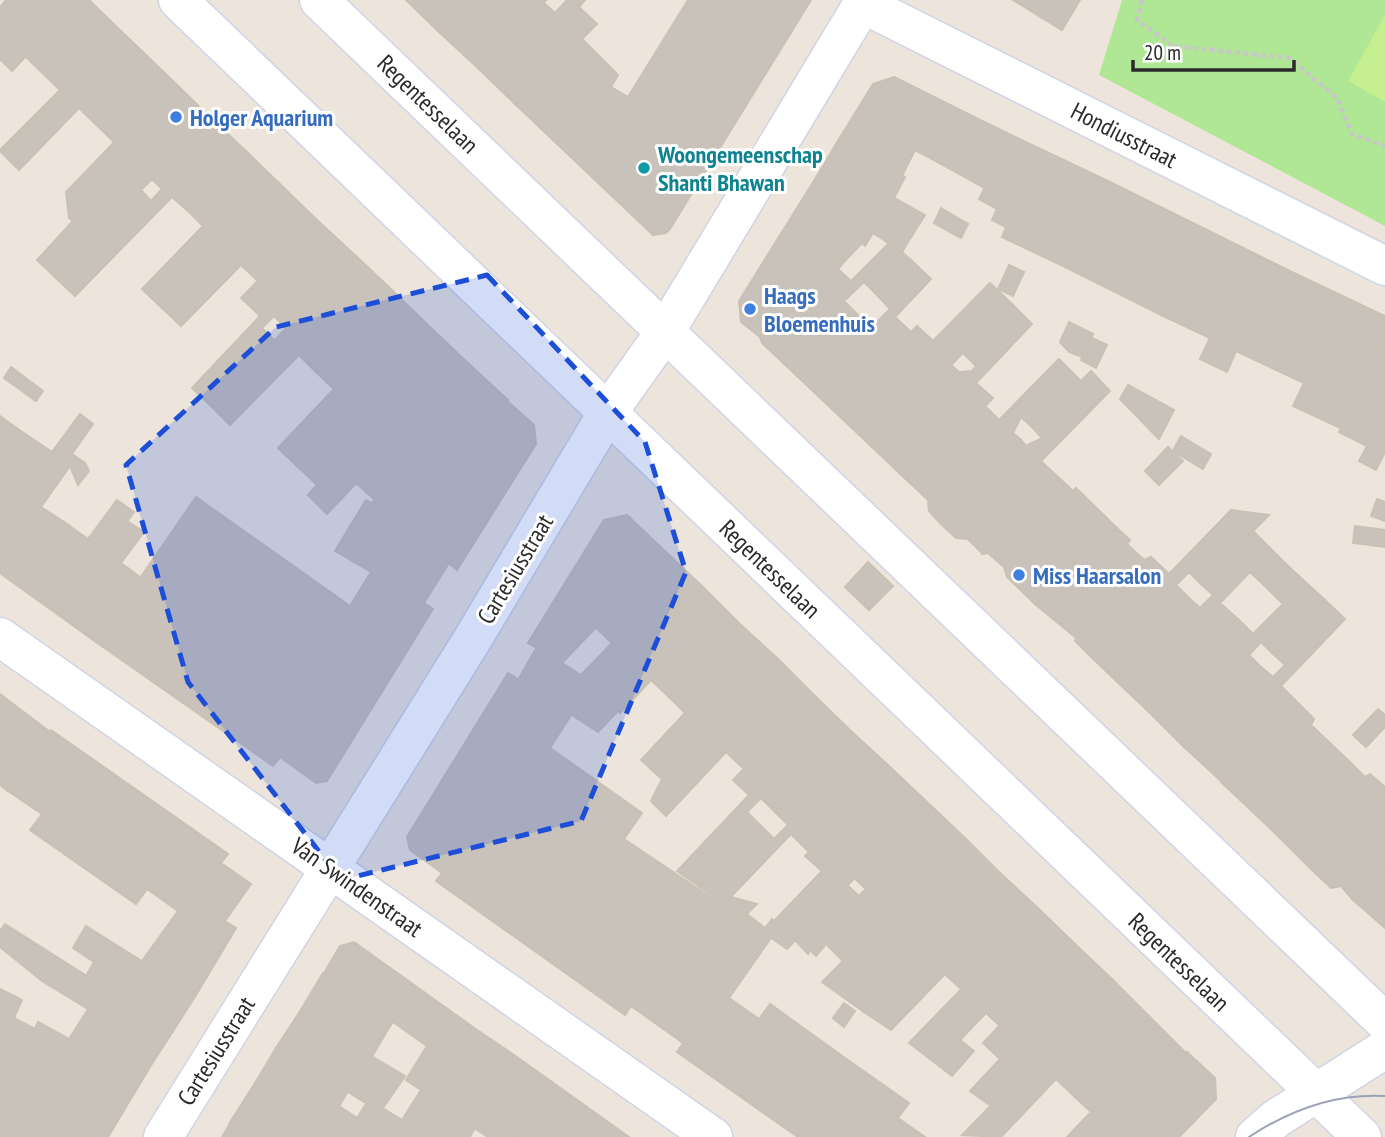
<svg xmlns="http://www.w3.org/2000/svg" width="1385" height="1137" font-family="'PT Sans Narrow',sans-serif">
  <style>
    .green { fill: #b0e794 }
    .pitch { fill: #c6ef8f }
    .building { fill: #c8c2ba; stroke: #c8c1b4; stroke-width: 2 }
    .lines { fill: none; stroke-linecap: round; stroke-linejoin: round }
    .minor-casing { stroke: #d0d4e4; stroke-width: 41 }
    .tertiary-casing { stroke: #d0d4e4; stroke-width: 41 }
    .path { stroke: #c8c8c8; stroke-width: 4.5; stroke-dasharray: 5 3.5; stroke-linecap: butt }
    .minor { stroke: #fff; stroke-width: 38 }
    .tertiary { stroke: #fff; stroke-width: 38 }
    .tram { stroke: #9da1b5; stroke-width: 2 }
    .marked { fill: #1d4ed8; fill-opacity: 0.2; stroke: #1d4ed8; stroke-width: 5; stroke-dasharray: 14 9; stroke-linejoin: round }
    .shop-dot { fill: #3f7fe0; stroke: #fff; stroke-width: 2.5 }
    .culture-dot { fill: #0f9aa8; stroke: #fff; stroke-width: 2.5 }
    .labels { text-anchor: middle; dominant-baseline: central; stroke-width: 6; stroke-linejoin: round; paint-order: stroke }
    .street-label { font-size: 24px; fill: #2a2a2a; stroke: #fff }
    .shop-label { font-size: 24px; font-weight: bold; fill: #366cbe; stroke: #fff; text-anchor: start }
    .culture-label { font-size: 24px; font-weight: bold; fill: #0d838f; stroke: #fff; text-anchor: start }
  </style>
  <rect width="100%" height="100%" fill="#ede5db"/>
  <!-- green -->
  <polygon class="green" points="1122,0 1385,0 1385,226 1099,75"/>
  <!-- pitch -->
  <polygon class="pitch" points="1385,15 1385,102 1348,81"/>
  <!-- building -->
  <g class="building">
    <polygon points="6,0 79,0 12,71 0,59 0,7"/>
    <polygon points="79,0 89,0 121,31 2,153 0,150 60,90 26,57"/>
    <polygon points="406,0 470,0 439,32"/>
    <polygon points="470,0 546,0 480,70 439,32"/>
    <polygon points="585,0 579,7 597,24 516,105 480,70 545,4 555,13 567,0"/>
    <polygon points="688,0 811,0 670,229 666,233 653,235 516,105 581,38 618,75 611,87 628,97"/>
    <polygon points="1013,0 1080,0 1062,30"/>
    <polygon points="121,31 173,81 113,141 79,108 19,170 2,153"/>
    <polygon points="894,77 958,109 932,159 915,150 902,176 841,136 873,84"/>
    <polygon points="173,81 212,119 141,190 58,280 37,260 73,221 69,218 66,192"/>
    <polygon points="958,109 1011,135 985,188 932,159"/>
    <polygon points="212,119 246,151 188,211 172,197 75,296 58,280 141,190 151,201 162,189 152,179"/>
    <polygon points="1011,135 1108,181 1067,268 1002,237 1006,227 992,220 997,209 979,199"/>
    <polygon points="841,136 905,177 894,198 925,215 916,229 820,171"/>
    <polygon points="246,151 281,185 162,308 142,289 203,226 188,211"/>
    <polygon points="820,171 916,229 902,252 873,233 865,246 862,243 844,262 836,256 760,337 741,322 739,301"/>
    <polygon points="1108,181 1203,228 1161,315 1067,268"/>
    <polygon points="281,185 317,220 258,281 241,265 181,326 162,308"/>
    <polygon points="941,208 968,224 961,238 934,223"/>
    <polygon points="317,220 356,256 286,328 274,316 262,328 275,341 211,406 192,388 260,316 241,298"/>
    <polygon points="1203,228 1296,274 1255,360 1236,351 1227,372 1200,359 1210,338 1161,315"/>
    <polygon points="890,242 911,260 877,295 864,282 844,301 857,314 797,376 762,343 760,337 836,256 844,262 838,269 851,281"/>
    <polygon points="356,256 393,291 316,372 299,355 230,425 211,406"/>
    <polygon points="911,260 931,279 895,317 911,332 834,411 797,376 857,314 871,328 890,309 877,295"/>
    <polygon points="1009,265 1024,272 1013,296 998,289"/>
    <polygon points="1296,274 1385,316 1385,333 1338,427 1293,406 1304,383 1255,360"/>
    <polygon points="990,283 1011,303 872,447 834,411 917,326 933,341"/>
    <polygon points="393,291 431,328 298,467 278,448 334,389 316,372"/>
    <polygon points="1011,303 1032,324 976,383 993,398 911,484 872,447 952,366 959,372 972,371 976,366 963,353"/>
    <polygon points="1069,322 1093,334 1082,357 1069,352 1060,342"/>
    <polygon points="431,328 469,364 327,514 308,495 317,485 298,467"/>
    <polygon points="1385,333 1385,452 1376,470 1359,461 1367,446 1339,432 1341,428 1338,427"/>
    <polygon points="1092,338 1107,345 1096,368 1081,360"/>
    <polygon points="1059,359 1078,378 1032,427 1021,417 1013,433 1021,440 941,524 929,511 928,500 911,484 985,406 999,420"/>
    <polygon points="469,364 508,400 395,518 356,483"/>
    <polygon points="11,367 43,391 36,401 4,378"/>
    <polygon points="1091,371 1110,391 1041,461 1058,477 983,554 968,539 956,538 941,524 1021,440 1026,446 1042,438 1032,427 1078,378 1081,381"/>
    <polygon points="1128,385 1174,410 1159,439 1120,399"/>
    <polygon points="507,401 534,425 536,444 457,570 395,518"/>
    <polygon points="80,414 93,424 72,454 85,463 89,471 78,485 70,466 52,452"/>
    <polygon points="0,416 18,429 0,454"/>
    <polygon points="18,429 52,452 0,524 0,454"/>
    <polygon points="1181,436 1211,454 1203,469 1173,451"/>
    <polygon points="1168,447 1183,461 1159,485 1145,471"/>
    <polygon points="52,452 70,466 41,507 64,522 18,586 0,573 0,524"/>
    <polygon points="1058,477 1073,491 1076,488 1117,528 1093,555 1088,550 1036,605 1007,577 1004,567 988,553 983,554"/>
    <polygon points="196,497 350,606 371,572 335,551 366,500 372,503 375,500 449,563 424,603 433,609 327,781 316,783 280,757 273,766 96,642"/>
    <polygon points="1377,499 1385,502 1385,521 1371,516"/>
    <polygon points="117,500 134,512 60,616 18,586 64,522 88,539"/>
    <polygon points="1231,510 1269,515 1201,584 1189,572 1176,585 1188,597 1112,677 1075,641 1076,638 1151,557 1169,574"/>
    <polygon points="627,515 667,553 562,663 528,643 604,520"/>
    <polygon points="127,521 144,532 121,563 140,577 96,642 60,616"/>
    <polygon points="1355,526 1385,530 1385,547 1353,543"/>
    <polygon points="1117,528 1130,540 1127,544 1144,560 1151,557 1076,638 1036,605 1088,550 1093,555"/>
    <polygon points="1253,531 1288,566 1267,588 1250,572 1220,603 1238,619 1148,711 1112,677 1188,597 1200,608 1213,595 1201,584"/>
    <polygon points="667,553 703,587 600,694 581,675 612,643 595,627"/>
    <polygon points="868,562 893,586 869,610 845,587"/>
    <polygon points="1288,566 1325,600 1273,654 1261,642 1249,655 1261,667 1184,747 1148,711 1238,619 1253,634 1283,604 1267,588"/>
    <polygon points="703,587 740,624 669,697 651,680 620,713 600,694"/>
    <polygon points="1325,600 1345,619 1281,686 1298,703 1221,781 1184,747 1261,667 1273,677 1285,665 1273,654"/>
    <polygon points="740,624 778,659 662,779 641,760 685,713 669,697"/>
    <polygon points="537,647 581,675 618,711 598,732 518,680"/>
    <polygon points="778,659 815,696 744,769 726,752 666,816 651,801 662,779"/>
    <polygon points="508,673 573,712 550,748 642,813 624,839 724,906 731,897 757,904 743,918 738,912 736,915 658,1025 631,1006 625,1015 436,881 442,873 410,850 407,837"/>
    <polygon points="0,694 50,732 8,791 0,785"/>
    <polygon points="815,696 851,731 775,812 761,798 747,812 760,825 700,887 677,871 749,795 733,780"/>
    <polygon points="1298,703 1314,719 1311,725 1351,763 1335,780 1332,776 1276,834 1221,782"/>
    <polygon points="1378,709 1385,715 1385,727 1366,747 1353,735"/>
    <polygon points="51,730 228,854 221,863 251,884 225,921 236,928 196,995 142,961 178,911 147,889 136,904 30,830 42,814 8,791"/>
    <polygon points="851,731 889,766 809,852 791,834 724,904 700,887 760,825 774,839 788,825 775,812"/>
    <polygon points="1351,763 1365,777 1370,774 1385,787 1385,791 1311,869 1276,834 1332,776 1335,780"/>
    <polygon points="889,766 927,802 787,949 743,918 747,914 765,928 772,919 774,921 822,871 805,856"/>
    <polygon points="1385,791 1385,866 1353,900 1341,886 1331,888 1311,869"/>
    <polygon points="927,802 965,838 843,961 826,944 816,956 810,950 808,954 795,940 847,885 859,896 866,889 854,878"/>
    <polygon points="965,838 1000,873 864,1012 822,982"/>
    <polygon points="1385,866 1385,928 1353,900"/>
    <polygon points="1000,873 1039,909 961,989 945,974 891,1030 864,1012"/>
    <polygon points="1039,909 1076,945 999,1025 986,1013 960,1040 974,1051 952,1076 909,1043"/>
    <polygon points="738,912 771,938 729,998 759,1019 770,1004 838,1053 785,1128 677,1052 683,1043 658,1025"/>
    <polygon points="5,924 173,1031 150,1067 78,1025 88,1009 42,981 0,947 0,931"/>
    <polygon points="86,926 196,995 173,1031 86,976 94,962 73,948"/>
    <polygon points="354,942 449,1010 427,1046 324,973 340,946"/>
    <polygon points="1076,945 1113,980 991,1106 970,1091 1000,1059 983,1043"/>
    <polygon points="323,973 393,1021 371,1058 299,1013"/>
    <polygon points="1113,980 1151,1018 1075,1097 1056,1079 1001,1137 962,1135"/>
    <polygon points="0,989 22,1000 14,1018 35,1029 0,1099"/>
    <polygon points="844,1003 855,1011 844,1027 833,1018"/>
    <polygon points="449,1010 480,1032 425,1137 402,1120 421,1090 406,1080"/>
    <polygon points="299,1013 405,1076 383,1108 379,1111 276,1048"/>
    <polygon points="1151,1018 1186,1053 1105,1137 1067,1137 1091,1112 1075,1097"/>
    <polygon points="38,1022 69,1039 78,1025 150,1067 126,1107 26,1047"/>
    <polygon points="480,1032 514,1055 470,1137 425,1137"/>
    <polygon points="26,1047 126,1107 108,1137 0,1137 0,1099"/>
    <polygon points="276,1048 347,1093 339,1106 357,1118 366,1104 379,1111 363,1137 343,1137 255,1083"/>
    <polygon points="1187,1052 1215,1078 1216,1099 1179,1137 1105,1137"/>
    <polygon points="838,1053 909,1103 898,1118 925,1137 798,1137 785,1128"/>
    <polygon points="514,1055 552,1082 514,1137 488,1137 474,1128"/>
    <polygon points="552,1082 587,1107 567,1137 514,1137"/>
    <polygon points="255,1083 343,1137 251,1137 229,1124"/>
    <polygon points="381,1107 402,1120 425,1137 363,1137"/>
    <polygon points="587,1107 629,1137 567,1137"/>
    <polygon points="230,1124 251,1137 222,1137"/>
  </g>
  <g class="lines">
    <defs>
      <g id="minor">
        <polyline points="178,0 1362,1137"/>
        <polyline points="319,0 1385,1022"/>
        <polyline points="863,4 1385,266"/>
        <polyline points="0,637 713,1137"/>
        <polyline points="163,1137 472,640 608,412 665,332 865,0"/>
      </g>
      <polyline id="tertiary" points="1255,1137 1277,1118 1385,1049"/>
    </defs>
    <!-- minor casing -->
    <use href="#minor" class="minor-casing"/>
    <!-- tertiary casing -->
    <use href="#tertiary" class="tertiary-casing"/>
    <!-- path -->
    <polyline class="path" points="1142,0 1137,20 1173,46 1289,58 1337,98 1352,134 1385,146"/>
    <!-- minor -->
    <use href="#minor" class="minor"/>
    <!-- tertiary -->
    <use href="#tertiary" class="tertiary"/>
    <!-- tram -->
    <path class="tram" d="M1249,1137C1290,1110 1335,1093 1385,1096"/>
  </g>
  <!-- marked area -->
  <path class="marked" d="M487,275L645,442L686,572L581,821L341,880L188,682L126,465L276,327Z"/>
  <!-- markers -->
  <g class="shop-dot">
    <circle cx="176" cy="117" r="7"/>
    <circle cx="750" cy="309" r="7"/>
    <circle cx="1019" cy="575" r="7"/>
  </g>
  <circle class="culture-dot" cx="644" cy="168" r="7"/>
  <g class="labels">
    <!-- street labels -->
    <g class="street-label">
      <text transform="translate(428 104) rotate(44)">Regentesselaan</text>
      <text transform="translate(1124 135) rotate(27)">Hondiusstraat</text>
      <text transform="translate(515 569) rotate(-59)">Cartesiusstraat</text>
      <text transform="translate(770 569) rotate(44)">Regentesselaan</text>
      <text transform="translate(357 887) rotate(35)">Van Swindenstraat</text>
      <text transform="translate(1179 962) rotate(44)">Regentesselaan</text>
      <text transform="translate(216 1051) rotate(-58)">Cartesiusstraat</text>
    </g>
    <!-- shop labels -->
    <g class="shop-label">
      <text x="190" y="117">Holger Aquarium</text>
      <text x="764" y="295">Haags<tspan x="764" dy="28">Bloemenhuis</tspan></text>
      <text x="1033" y="575">Miss Haarsalon</text>
    </g>
    <!-- culture labels -->
    <g class="culture-label">
      <text x="658" y="154">Woongemeenschap<tspan x="658" dy="28">Shanti Bhawan</tspan></text>
    </g>
  </g>
  <!-- scale -->
  <path d="M1133 60v10h161v-10" fill="none" stroke="#2a2a2a" stroke-width="3.5"/>
  <text x="1144" y="60" font-size="21" fill="#2a2a2a" stroke="#ffffff" stroke-width="5" paint-order="stroke">20 m</text>
</svg>
